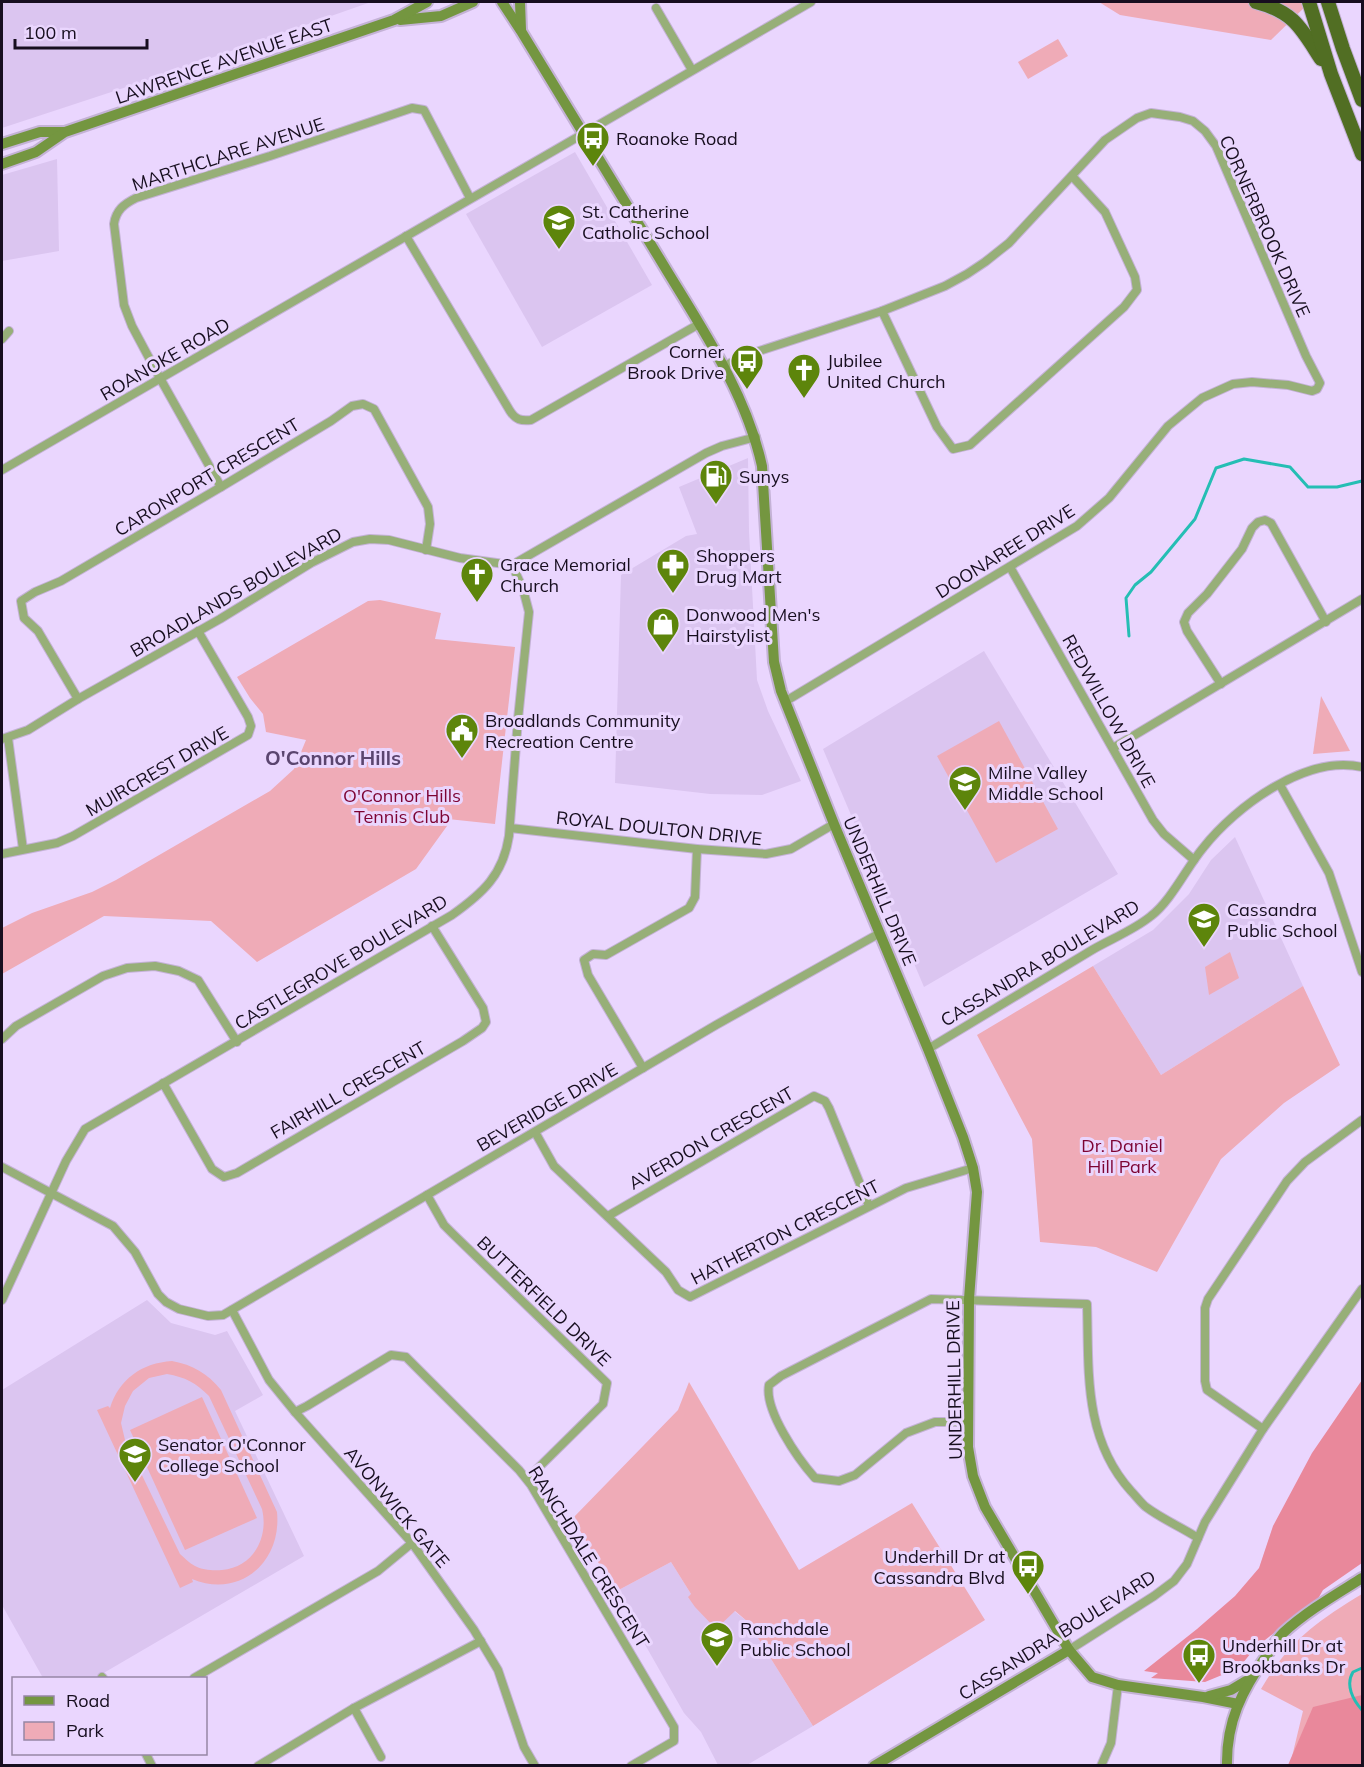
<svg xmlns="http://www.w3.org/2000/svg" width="1364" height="1767" font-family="Mulish,sans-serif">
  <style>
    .built { fill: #dbc5f0 }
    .green { fill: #efabb7; fill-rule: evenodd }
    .forest { fill: #e9889b }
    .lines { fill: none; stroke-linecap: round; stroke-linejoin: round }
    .stream { stroke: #25beb4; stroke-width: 3 }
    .street-casing { stroke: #c4b2d6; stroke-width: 10 }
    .secondary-casing { stroke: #c4b2d6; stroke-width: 14 }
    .highway-casing { stroke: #c4b2d6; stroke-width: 16 }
    .street { stroke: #97af78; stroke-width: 8 }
    .secondary { stroke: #749640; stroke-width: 10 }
    .highway { stroke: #516e23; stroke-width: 14 }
    .labels { text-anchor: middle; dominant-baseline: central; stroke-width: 6; stroke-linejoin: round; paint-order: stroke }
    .street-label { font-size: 18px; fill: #170e1f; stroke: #ead6fe }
    .poi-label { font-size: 18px; fill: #170e1f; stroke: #ead6fe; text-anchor: start }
    .park-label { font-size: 18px; fill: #7d0333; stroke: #ead6fe }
    .neighbourhood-label { font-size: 20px; font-weight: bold; fill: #5b456f; stroke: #ead6fe }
  </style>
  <rect width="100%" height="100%" fill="#ead6fe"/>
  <!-- built -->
  <g class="built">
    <polygon points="2,2 371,2 157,77 2,128"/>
    <polygon points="575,152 652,285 542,347 466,214"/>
    <polygon points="57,159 59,251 2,261 2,175"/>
    <polygon points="748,458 749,532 757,680 768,711 801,781 762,795 710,794 615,783 621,575 686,536 697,534 679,487"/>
    <polygon points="984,651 1118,874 924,987 823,749"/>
    <polygon points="1235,837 1303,986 1161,1075 1093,966 1153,930 1189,894 1211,860"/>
    <polygon points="147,1300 171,1323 215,1335 227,1331 263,1395 235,1411 304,1556 95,1678 43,1678 2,1605 2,1390"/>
    <polygon points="671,1562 691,1594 703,1587 748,1622 813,1726 747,1765 718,1765 701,1732 684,1713 615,1592"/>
  </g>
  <!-- green -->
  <g class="green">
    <polygon points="1099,2 1310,2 1271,40 1120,15"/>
    <polygon points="1058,39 1068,56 1028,79 1018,62"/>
    <polygon points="380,600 441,613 435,639 515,647 495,824 448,819 447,826 416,869 257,962 211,921 104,916 2,974 2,928 32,913 92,892 116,880 270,791 294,769 306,740 266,732 263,714 250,698 237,677 368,601"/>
    <polygon points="1321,696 1350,751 1313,754"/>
    <polygon points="999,721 1058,829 996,863 937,756"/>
    <polygon points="1230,952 1239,978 1209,995 1205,967"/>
    <polygon points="1093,966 1161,1075 1303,986 1340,1065 1284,1103 1221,1159 1157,1272 1096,1247 1040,1242 1032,1139 977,1035"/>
    <path d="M172,1361C193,1365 207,1373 221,1390L277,1512C282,1562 240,1599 192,1579L193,1582L180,1588L97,1410L108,1406L110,1408C119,1379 142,1363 172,1361ZM167,1374C185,1377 196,1383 209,1396L262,1509C269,1538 253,1567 222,1570C214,1571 202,1570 195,1566C189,1563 185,1558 180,1554L125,1440L121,1423L125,1406L133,1391L149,1378Z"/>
    <polygon points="689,1382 799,1570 912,1503 985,1620 813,1726 748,1622 735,1611 716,1629 695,1607 688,1597 691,1594 671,1562 615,1592 573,1518 678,1410"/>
    <polygon points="202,1397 257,1518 185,1550 130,1430"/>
    <path d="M1362,1594V1765H1290L1303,1711L1261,1689C1289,1641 1316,1622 1362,1594Z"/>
  </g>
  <!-- forest -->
  <g class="forest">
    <polygon points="1362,1380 1362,1563 1323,1590 1315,1604 1298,1614 1255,1648 1234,1674 1222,1675 1205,1682 1151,1678 1158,1673 1144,1671 1197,1629 1235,1596 1259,1568 1273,1526 1312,1453"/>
    <polygon points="1362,1695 1362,1765 1288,1765 1313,1707"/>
  </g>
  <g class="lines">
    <!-- stream -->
    <g class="stream">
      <polyline points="1129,636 1126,598 1135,585 1151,572 1195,519 1216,468 1244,459 1290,467 1308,487 1337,487 1362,481"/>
      <path d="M1362,1668L1353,1672C1345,1685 1353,1700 1362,1710"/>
    </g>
    <defs>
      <g id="street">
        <polyline points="656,8 692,70"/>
        <path d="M406,236L510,411C516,420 521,421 531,420L699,324"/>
        <polyline points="882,311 937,427 953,449 970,445 1124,307 1137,290 1135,277 1105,212 1072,176"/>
        <polyline points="2,339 9,331"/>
        <polyline points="724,366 747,355 882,311 945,286 967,274 985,262 1009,243 1105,140 1137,118 1151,113 1180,117 1193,121 1205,131 1216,146 1306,356 1320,383 1317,389 1312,391 1288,385 1252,382 1233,384 1202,398 1168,426 1109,498 1077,526 786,701"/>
        <polyline points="2,470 811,2"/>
        <path d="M221,487L156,371L132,326L124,305L114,224C116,210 124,204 136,198L270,156L412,108L424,110L470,198"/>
        <polyline points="1010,567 1153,820 1164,834 1194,860"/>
        <polyline points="1221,684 1187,631 1184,622 1188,613 1207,594 1242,549 1252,528 1258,522 1265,520 1271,523 1326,622"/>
        <polyline points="78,699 38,631 24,618 21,601 35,592 61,581 221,487 331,421 352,406 363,404 374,409 428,507 430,524 426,550"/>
        <polyline points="8,738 23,849"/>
        <polyline points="2,739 28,730 78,699 220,619 311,563 353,542 370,539 389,540 460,558 512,565 706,453 722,446 756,437"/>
        <polyline points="1113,748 1362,599"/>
        <polyline points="1280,785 1329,873 1362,972"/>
        <polyline points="510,828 697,849 766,854 791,849 834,824"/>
        <polyline points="2,854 57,843 73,836 248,735 251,726 248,717 198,631"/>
        <polyline points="2,1039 16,1026 103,976 127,968 155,966 179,971 198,980 237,1042"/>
        <path d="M928,1049C982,1016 1037,983 1092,950C1111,939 1134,930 1151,916C1171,901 1187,867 1203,848C1236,806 1307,754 1362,767"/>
        <polyline points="643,1068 588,975 584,960 593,954 606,955 689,908 695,897 697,849"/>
        <polyline points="163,1083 212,1169 224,1177 237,1173 463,1041 482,1028 486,1022 483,1008 432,926"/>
        <polyline points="535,1132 554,1166 666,1272 678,1290 690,1297 906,1188 973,1168"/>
        <polyline points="2,1167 113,1226 135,1252 158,1294 166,1302 179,1309 208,1316 223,1315 716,1025 880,933"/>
        <polyline points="427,1195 444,1225 453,1234 607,1383 603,1404 527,1479"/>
        <polyline points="608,1216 814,1096 825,1101 829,1108 869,1206"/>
        <path d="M2,1300L66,1161L85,1129L452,915C483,893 503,875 509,836L518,719L529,612L523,589L512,565"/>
        <polyline points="232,1310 269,1380 295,1412 412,1543 474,1630 498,1670 524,1747 535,1766"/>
        <polyline points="295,1412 307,1406 391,1355 406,1357 519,1470 531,1485 674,1727 674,1741 631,1766"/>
        <path d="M968,1422H935L906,1433L855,1475L839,1481L815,1478C798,1459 764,1410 769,1385L781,1376L931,1299L1087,1304C1089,1370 1083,1438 1131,1491C1136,1496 1141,1503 1146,1507C1162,1519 1181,1527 1198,1538"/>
        <polyline points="1263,1429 1207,1390 1205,1381 1205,1308 1208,1299 1287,1181 1305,1162 1362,1120"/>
        <polyline points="1069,1650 1154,1596 1174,1581 1187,1564 1205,1522 1263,1429 1362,1289"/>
        <polyline points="102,1677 103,1678"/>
        <polyline points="194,1678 378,1571 412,1543"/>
        <polyline points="354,1708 381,1757"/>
        <polyline points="146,1754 152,1766"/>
        <polyline points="258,1766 354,1708 481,1641"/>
        <polyline points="1101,1766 1111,1743 1118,1685"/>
      </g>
      <g id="secondary">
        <path d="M502,2L521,31C567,106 612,181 658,256C698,323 745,389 762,466L774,662L781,691L834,824L928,1049L963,1137L973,1168L977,1192L969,1299L968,1447L973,1476L985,1507L1069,1650L1092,1677L1118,1685L1203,1697L1238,1704"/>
        <polyline points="520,2 521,30"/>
        <polyline points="400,20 441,16 473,2"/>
        <polyline points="2,144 40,132 64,132"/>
        <polyline points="2,164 36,152 65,132 394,20 427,2"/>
        <polyline points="1209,1696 1231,1690 1246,1681"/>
        <polyline points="874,1766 1069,1650"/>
        <path d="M1227,1766C1226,1722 1242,1690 1267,1655C1272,1648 1277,1639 1283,1633C1307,1611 1335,1595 1362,1578"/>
      </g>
      <g id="highway">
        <path d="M1256,2C1294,12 1301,28 1321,59"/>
        <polyline points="1309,2 1331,74 1362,154"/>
        <polyline points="1328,2 1343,49 1362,100"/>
      </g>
    </defs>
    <!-- street casing -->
    <use href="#street" class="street-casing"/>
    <!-- secondary casing -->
    <use href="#secondary" class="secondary-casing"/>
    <!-- highway casing -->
    <use href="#highway" class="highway-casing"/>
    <!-- street -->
    <use href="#street" class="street"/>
    <!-- secondary -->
    <use href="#secondary" class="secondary"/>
    <!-- highway -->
    <use href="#highway" class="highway"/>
  </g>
  <!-- icons -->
  <defs>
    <symbol id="bus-pin" viewBox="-11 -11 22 30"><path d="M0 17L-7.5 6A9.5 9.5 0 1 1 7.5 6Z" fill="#5d850b" stroke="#ead6fe"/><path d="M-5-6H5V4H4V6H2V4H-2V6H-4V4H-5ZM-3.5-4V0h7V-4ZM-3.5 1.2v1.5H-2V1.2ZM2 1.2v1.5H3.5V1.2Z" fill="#fff"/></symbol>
    <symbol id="school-pin" viewBox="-11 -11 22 30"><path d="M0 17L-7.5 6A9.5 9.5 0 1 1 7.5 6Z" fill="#5d850b" stroke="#ead6fe"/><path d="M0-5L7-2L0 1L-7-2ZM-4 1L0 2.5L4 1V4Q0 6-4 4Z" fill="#fff"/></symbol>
    <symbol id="church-pin" viewBox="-11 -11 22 30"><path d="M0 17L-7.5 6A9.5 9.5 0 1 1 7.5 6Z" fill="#5d850b" stroke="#ead6fe"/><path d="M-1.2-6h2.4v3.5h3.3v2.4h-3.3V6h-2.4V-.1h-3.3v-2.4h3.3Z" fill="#fff"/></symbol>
    <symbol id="fuel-pin" viewBox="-11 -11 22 30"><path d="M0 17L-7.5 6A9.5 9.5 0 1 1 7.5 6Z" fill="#5d850b" stroke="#ead6fe"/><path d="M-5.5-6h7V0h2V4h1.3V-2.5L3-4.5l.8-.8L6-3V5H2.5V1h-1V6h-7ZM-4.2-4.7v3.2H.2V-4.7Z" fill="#fff"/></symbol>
    <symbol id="pharmacy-pin" viewBox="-11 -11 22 30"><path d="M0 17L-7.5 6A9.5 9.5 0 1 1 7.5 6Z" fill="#5d850b" stroke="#ead6fe"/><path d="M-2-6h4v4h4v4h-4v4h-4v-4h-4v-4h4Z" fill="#fff"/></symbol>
    <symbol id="shop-pin" viewBox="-11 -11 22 30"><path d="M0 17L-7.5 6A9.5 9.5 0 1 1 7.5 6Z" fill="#5d850b" stroke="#ead6fe"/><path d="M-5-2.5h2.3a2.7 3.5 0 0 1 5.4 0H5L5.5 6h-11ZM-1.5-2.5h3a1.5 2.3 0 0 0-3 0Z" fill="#fff"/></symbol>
    <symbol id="civic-pin" viewBox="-11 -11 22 30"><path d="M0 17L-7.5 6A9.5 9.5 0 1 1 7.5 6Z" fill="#5d850b" stroke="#ead6fe"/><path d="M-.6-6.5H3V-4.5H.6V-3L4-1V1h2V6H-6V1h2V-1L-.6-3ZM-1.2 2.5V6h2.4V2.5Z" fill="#fff"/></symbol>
  </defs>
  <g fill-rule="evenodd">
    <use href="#bus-pin" x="574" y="119" width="38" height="52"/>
    <use href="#school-pin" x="540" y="202" width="38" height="52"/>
    <use href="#bus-pin" x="728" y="342" width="38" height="52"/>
    <use href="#church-pin" x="785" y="351" width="38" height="52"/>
    <use href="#fuel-pin" x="697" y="457" width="38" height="52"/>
    <use href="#pharmacy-pin" x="654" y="546" width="38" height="52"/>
    <use href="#church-pin" x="458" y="555" width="38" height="52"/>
    <use href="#shop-pin" x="644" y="605" width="38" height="52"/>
    <use href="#civic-pin" x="443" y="711" width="38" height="52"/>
    <use href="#school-pin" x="946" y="763" width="38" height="52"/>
    <use href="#school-pin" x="1185" y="900" width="38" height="52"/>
    <use href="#school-pin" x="116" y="1435" width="38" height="52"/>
    <use href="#bus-pin" x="1009" y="1547" width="38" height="52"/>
    <use href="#school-pin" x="698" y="1619" width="38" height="52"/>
    <use href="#bus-pin" x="1180" y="1636" width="38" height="52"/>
  </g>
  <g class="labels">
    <!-- street labels -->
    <g class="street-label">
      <text transform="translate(224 61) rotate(-19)">LAWRENCE AVENUE EAST</text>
      <text transform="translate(228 154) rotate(-18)">MARTHCLARE AVENUE</text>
      <text transform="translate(1265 226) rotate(66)">CORNERBROOK DRIVE</text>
      <text transform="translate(165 359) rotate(-30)">ROANOKE ROAD</text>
      <text transform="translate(207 477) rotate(-31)">CARONPORT CRESCENT</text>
      <text transform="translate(1005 551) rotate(-32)">DOONAREE DRIVE</text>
      <text transform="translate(236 592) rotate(-30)">BROADLANDS BOULEVARD</text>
      <text transform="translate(1109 711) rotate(61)">REDWILLOW DRIVE</text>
      <text transform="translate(157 771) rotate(-30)">MUIRCREST DRIVE</text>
      <text transform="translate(659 828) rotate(6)">ROYAL DOULTON DRIVE</text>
      <text transform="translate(880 891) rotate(67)">UNDERHILL DRIVE</text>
      <text transform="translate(341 962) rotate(-31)">CASTLEGROVE BOULEVARD</text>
      <text transform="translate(1040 963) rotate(-31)">CASSANDRA BOULEVARD</text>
      <text transform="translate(348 1090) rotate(-30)">FAIRHILL CRESCENT</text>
      <text transform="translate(547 1107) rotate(-30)">BEVERIDGE DRIVE</text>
      <text transform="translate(711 1138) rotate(-30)">AVERDON CRESCENT</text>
      <text transform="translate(785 1232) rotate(-27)">HATHERTON CRESCENT</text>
      <text transform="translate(544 1301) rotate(44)">BUTTERFIELD DRIVE</text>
      <text transform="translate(954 1380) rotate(-91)">UNDERHILL DRIVE</text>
      <text transform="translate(397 1507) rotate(50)">AVONWICK GATE</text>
      <text transform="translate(589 1557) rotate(58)">RANCHDALE CRESCENT</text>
      <text transform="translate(1057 1635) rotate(-32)">CASSANDRA BOULEVARD</text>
    </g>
    <!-- poi labels -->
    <g class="poi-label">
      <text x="616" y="138">Roanoke Road</text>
      <text x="582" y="211">St. Catherine<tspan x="582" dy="21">Catholic School</tspan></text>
      <text x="724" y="351" text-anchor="end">Corner<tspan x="724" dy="21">Brook Drive</tspan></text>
      <text x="827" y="360">Jubilee<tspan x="827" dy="21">United Church</tspan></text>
      <text x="739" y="476">Sunys</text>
      <text x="696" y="555">Shoppers<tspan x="696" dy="21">Drug Mart</tspan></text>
      <text x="500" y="564">Grace Memorial<tspan x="500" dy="21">Church</tspan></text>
      <text x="686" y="614">Donwood Men's<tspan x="686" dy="21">Hairstylist</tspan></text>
      <text x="485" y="720">Broadlands Community<tspan x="485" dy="21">Recreation Centre</tspan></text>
      <text x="988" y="772">Milne Valley<tspan x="988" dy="21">Middle School</tspan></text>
      <text x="1227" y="909">Cassandra<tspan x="1227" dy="21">Public School</tspan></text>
      <text x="158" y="1444">Senator O'Connor<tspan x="158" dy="21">College School</tspan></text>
      <text x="1005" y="1556" text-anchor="end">Underhill Dr at<tspan x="1005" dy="21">Cassandra Blvd</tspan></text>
      <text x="740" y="1628">Ranchdale<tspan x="740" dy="21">Public School</tspan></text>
      <text x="1222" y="1645">Underhill Dr at<tspan x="1222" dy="21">Brookbanks Dr</tspan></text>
    </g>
    <!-- park labels -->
    <g class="park-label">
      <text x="402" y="795">O'Connor Hills<tspan x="402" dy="21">Tennis Club</tspan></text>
      <text x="1122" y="1145">Dr. Daniel<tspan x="1122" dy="21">Hill Park</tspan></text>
    </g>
    <!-- neighbourhood labels -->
    <g class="neighbourhood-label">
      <text x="333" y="757">O'Connor Hills</text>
    </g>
  </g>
  <!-- border -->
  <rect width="1364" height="1767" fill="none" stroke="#170e1f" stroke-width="6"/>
  <!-- legend -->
  <rect x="12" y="1677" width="195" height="78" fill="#ead6fe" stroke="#9686a5" stroke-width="1.5"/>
  <rect x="24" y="1696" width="30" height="9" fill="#749640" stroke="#9686a5" stroke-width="1.5"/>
  <text x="66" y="1707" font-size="18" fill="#170e1f">Road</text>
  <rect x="24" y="1722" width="30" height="18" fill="#efabb7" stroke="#9686a5" stroke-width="1.5"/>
  <text x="66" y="1737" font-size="18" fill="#170e1f">Park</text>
  <!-- scale -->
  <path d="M15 39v9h132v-9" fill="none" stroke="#170e1f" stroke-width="3"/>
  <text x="24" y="39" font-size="18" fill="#170e1f" stroke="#ead6fe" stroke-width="4.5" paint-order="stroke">100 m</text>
</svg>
